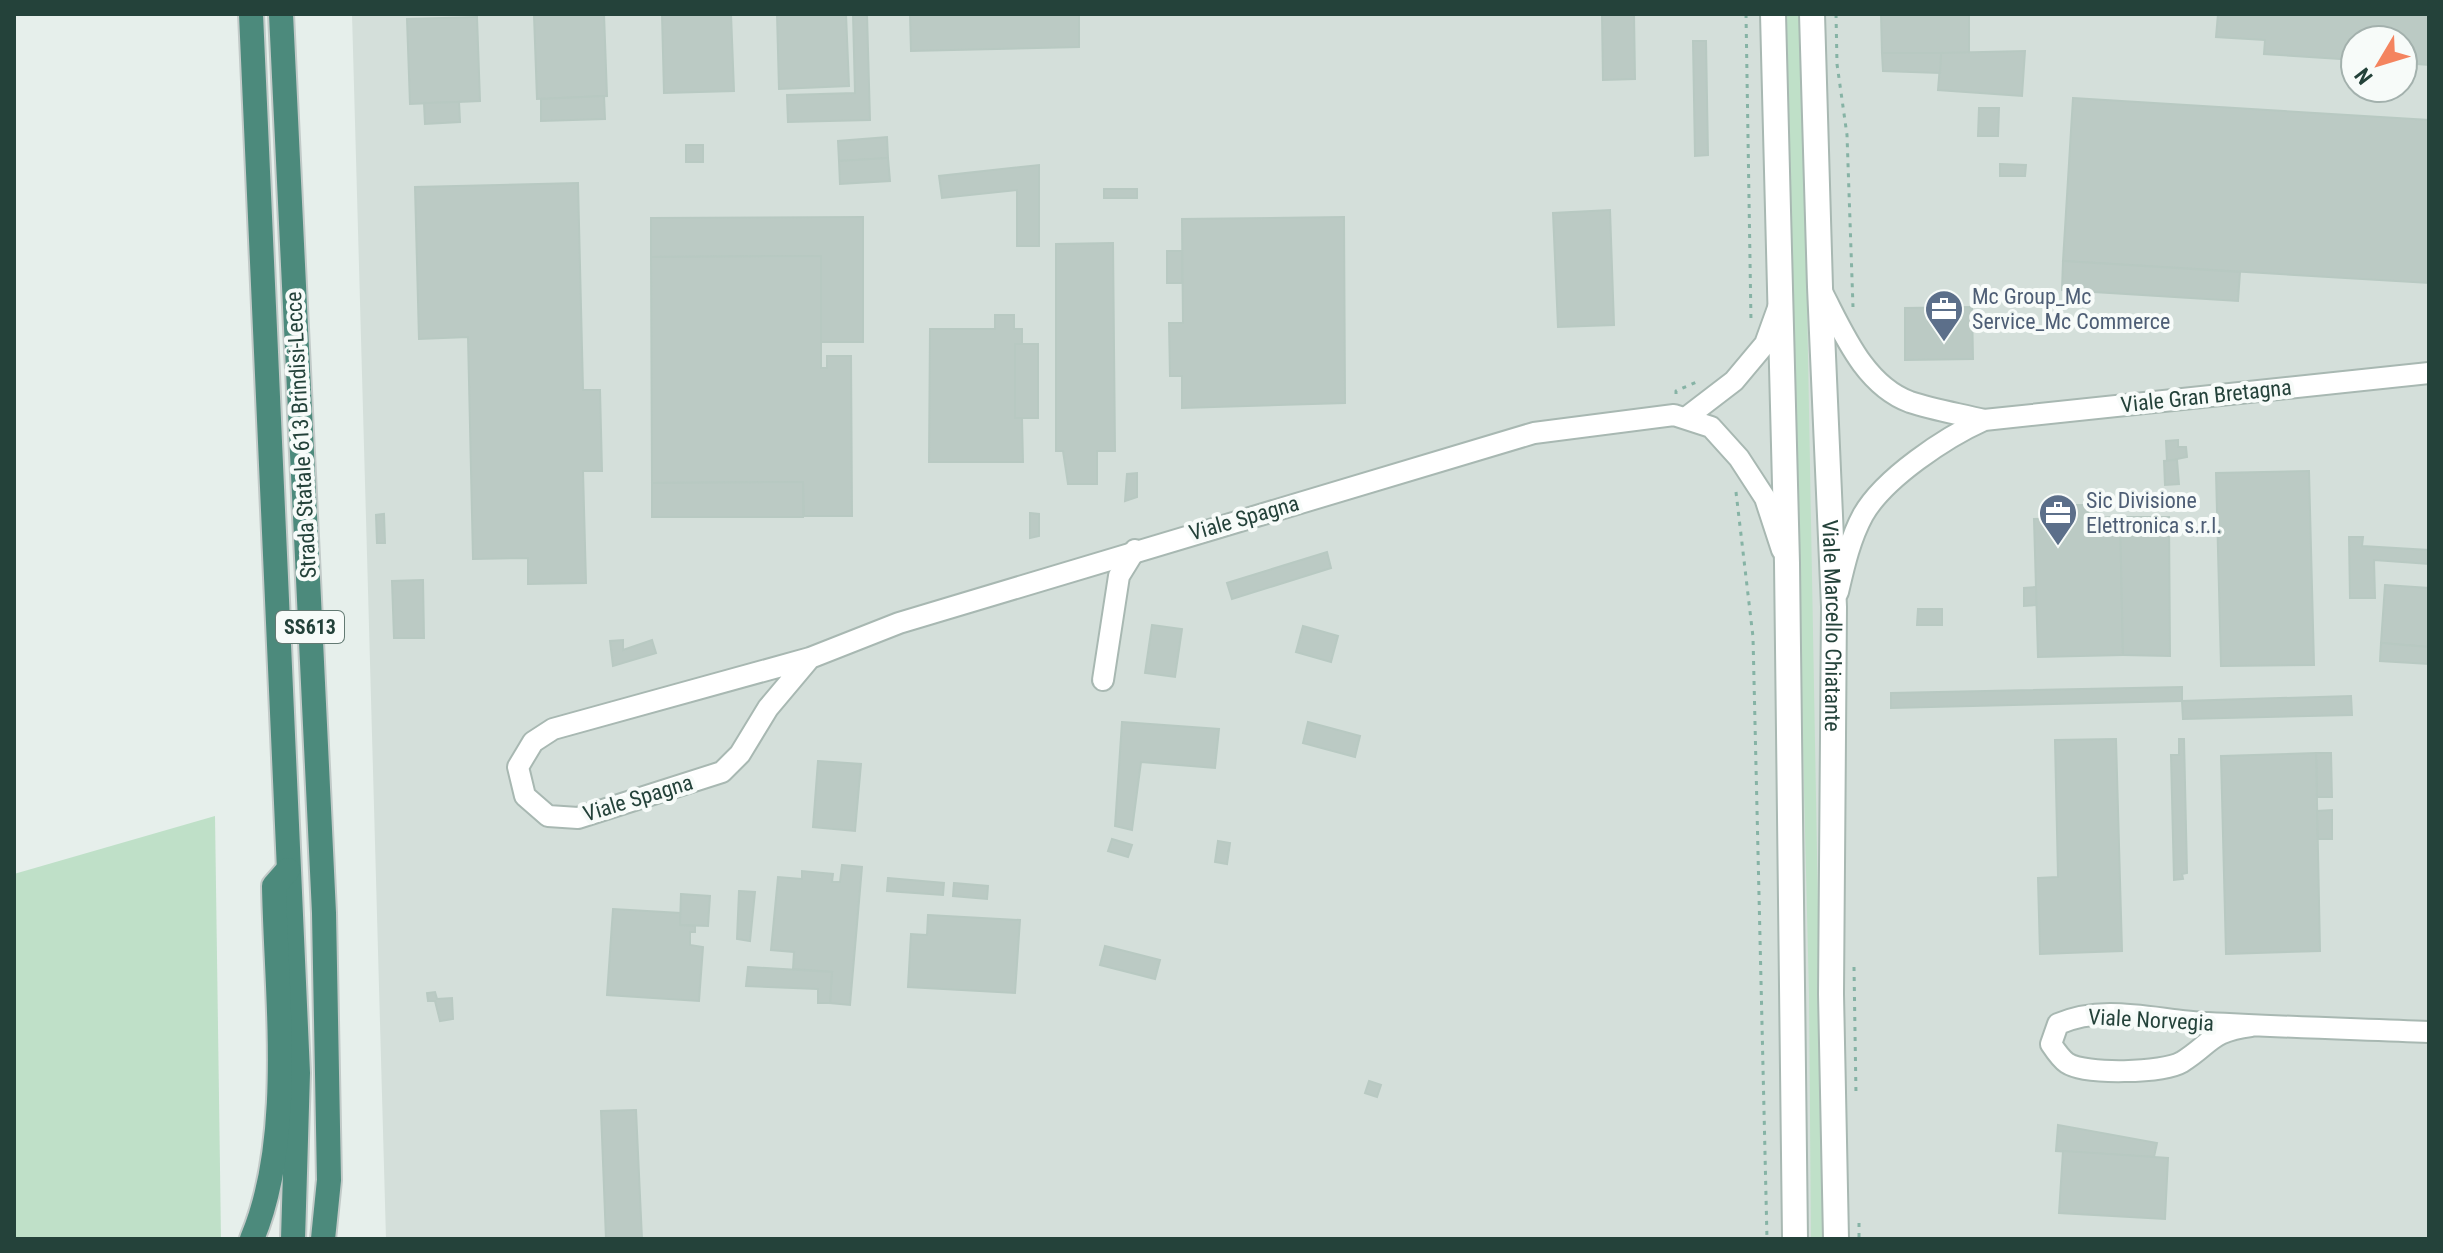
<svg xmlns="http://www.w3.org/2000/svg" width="2443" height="1253" font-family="'Roboto Condensed',sans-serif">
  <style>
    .built { fill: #d4dfda; fill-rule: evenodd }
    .green { fill: #bfe0c8 }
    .building { fill: #bbcac4; stroke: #b8c9c2; stroke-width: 2 }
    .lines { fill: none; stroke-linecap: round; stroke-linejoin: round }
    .minor-casing { stroke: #a8b8b2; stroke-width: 24 }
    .tertiary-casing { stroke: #a8b8b2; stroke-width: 28 }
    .trunk-casing { stroke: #c2cac8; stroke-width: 28 }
    .path { stroke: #86b3a5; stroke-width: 3; stroke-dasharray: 4 6; stroke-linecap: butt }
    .minor { stroke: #fff; stroke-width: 20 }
    .tertiary { stroke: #fff; stroke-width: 24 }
    .trunk { stroke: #4c8a7c; stroke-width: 24 }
    .labels { text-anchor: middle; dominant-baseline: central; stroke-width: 8; stroke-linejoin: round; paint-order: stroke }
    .shield { fill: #f7fbf9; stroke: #637a73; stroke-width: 2 }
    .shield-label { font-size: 20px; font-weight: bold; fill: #24423a }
    .service-label { font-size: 22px; fill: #4e5e75; stroke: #f7fbf9; text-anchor: start }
    .street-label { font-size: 22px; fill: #24423a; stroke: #f7fbf9 }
  </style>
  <rect width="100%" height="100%" fill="#e6efeb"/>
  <!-- built -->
  <path class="built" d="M352,14H2429V1239H386ZM2355,40H2403V88H2355Z"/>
  <!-- green -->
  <g class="green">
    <polygon points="1785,14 1802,14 1802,24 1824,1239 1811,1239 1809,994"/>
    <polygon points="215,816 221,1239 14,1239 14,874"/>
  </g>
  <!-- building -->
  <g class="building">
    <polygon points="604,14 607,96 537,99 534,15"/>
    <polygon points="662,14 731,14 734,91 664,93"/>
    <polygon points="777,14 846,14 849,86 779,89"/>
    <polygon points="853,14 867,14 870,120 788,122 787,95 855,93"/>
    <polygon points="910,14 1079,14 1079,47 911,51"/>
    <polygon points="1602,14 1634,14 1635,79 1603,80"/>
    <polygon points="1881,14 1969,14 1969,53 1882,53"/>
    <polygon points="2218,14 2429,14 2429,65 2403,63 2403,40 2355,40 2355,60 2264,54 2265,40 2216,37"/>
    <polygon points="477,17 480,101 410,104 407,19"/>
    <polygon points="1693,41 1706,41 1708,155 1695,156"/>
    <polygon points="2025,51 2022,96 1938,90 1941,53"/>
    <polygon points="1882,53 1941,53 1940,73 1883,71"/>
    <polygon points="604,96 605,119 541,121 541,99"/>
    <polygon points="2073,98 2429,120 2429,283 2063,261"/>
    <polygon points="459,102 460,122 425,124 424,103"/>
    <polygon points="1979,108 1999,108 1998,136 1978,136"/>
    <polygon points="887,137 888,158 839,161 838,141"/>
    <rect x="686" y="145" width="17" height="17"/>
    <polygon points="888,158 890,181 840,184 839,161"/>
    <polygon points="2000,164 2026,165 2025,176 2000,176"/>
    <polygon points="1039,165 1039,246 1017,246 1017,190 942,198 939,176"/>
    <polygon points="578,183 583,390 600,390 602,471 583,471 586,583 528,584 528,558 473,559 468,337 419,339 415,187"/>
    <rect x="1104" y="189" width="33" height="9"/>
    <polygon points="1610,210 1614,325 1558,327 1553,213"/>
    <polygon points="863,217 863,342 821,342 821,256 651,257 651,218"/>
    <polygon points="1344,217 1345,403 1182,408 1182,376 1170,376 1169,323 1183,323 1182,219"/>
    <polygon points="1113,243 1115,451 1097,451 1097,484 1068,484 1063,451 1056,451 1056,244"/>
    <rect x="1167" y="251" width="15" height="32"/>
    <polygon points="821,256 821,368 827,368 827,356 851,356 852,516 804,516 803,482 652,483 651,257"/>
    <polygon points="2063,261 2240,272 2238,301 2062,290"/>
    <polygon points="1972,307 1973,359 1905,360 1905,308"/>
    <polygon points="995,315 1014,315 1014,329 1022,329 1022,344 1015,344 1015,418 1022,418 1023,462 929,462 930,329 995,329"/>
    <rect x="1015" y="344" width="23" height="74"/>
    <polygon points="2178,440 2178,447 2186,447 2187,457 2167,461 2166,441"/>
    <polygon points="2177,460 2179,484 2165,485 2164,461"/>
    <polygon points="2309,471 2314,665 2221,666 2216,473"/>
    <polygon points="1137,473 1137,497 1125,501 1127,474"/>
    <polygon points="803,482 803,517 652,517 652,483"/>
    <polygon points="2066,505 2088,505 2089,518 2066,518"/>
    <polygon points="1030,513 1039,514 1039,536 1030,538"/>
    <polygon points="384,514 385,543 377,543 376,515"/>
    <polygon points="2120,517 2123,655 2038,657 2034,519"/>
    <polygon points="2120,517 2169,517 2170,656 2123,655"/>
    <polygon points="2349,537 2363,537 2362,546 2429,550 2429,564 2374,560 2375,598 2350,598"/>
    <polygon points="1327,552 1331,568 1232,599 1227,583"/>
    <polygon points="423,580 424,638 394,638 392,581"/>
    <polygon points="2385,585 2429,588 2429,647 2381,643"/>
    <polygon points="2036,587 2036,605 2024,606 2024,588"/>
    <polygon points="1918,609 1942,609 1942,625 1917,625"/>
    <polygon points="1152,625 1182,629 1175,677 1145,673"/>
    <polygon points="1303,626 1338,636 1331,662 1296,652"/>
    <polygon points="623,640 623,650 652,640 656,653 613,666 610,641"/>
    <polygon points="2381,643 2429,647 2429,664 2380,661"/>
    <polygon points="2182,687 2182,701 1891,708 1891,693"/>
    <polygon points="2351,696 2352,715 2183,719 2182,701"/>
    <polygon points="1122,722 1219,729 1215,768 1141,762 1132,830 1115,826"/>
    <polygon points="1308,722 1360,736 1355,757 1303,743"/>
    <polygon points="2116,739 2122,951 2040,954 2038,878 2058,877 2055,740"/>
    <polygon points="2179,739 2184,739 2187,873 2182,874 2183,879 2174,880 2171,755 2179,755"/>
    <polygon points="2316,753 2331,753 2332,797 2317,797"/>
    <polygon points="2316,753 2320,951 2226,954 2221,756"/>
    <polygon points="818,761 861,764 855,831 813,827"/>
    <polygon points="2332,810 2332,839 2318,839 2317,811"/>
    <polygon points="1112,839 1132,845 1128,857 1108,851"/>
    <polygon points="1218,841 1230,843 1227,864 1215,862"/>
    <polygon points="842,865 862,867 850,1005 830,1003 832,972 793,969 794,952 771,950 778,877 802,879 802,871 833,874 832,882 840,882"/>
    <polygon points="888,878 944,883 943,895 887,891"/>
    <polygon points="954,883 988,886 987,899 953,896"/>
    <polygon points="739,891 755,892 750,941 737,939"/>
    <polygon points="681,894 710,896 708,926 680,925"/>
    <polygon points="613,909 680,913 680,925 695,926 695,932 690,932 690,945 703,947 699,1001 607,995"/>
    <polygon points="928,915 1020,920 1015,993 908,987 911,934 927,935"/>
    <polygon points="1105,946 1160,960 1155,979 1100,965"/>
    <polygon points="748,967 832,972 830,1003 818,1003 818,989 746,986"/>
    <polygon points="435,992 437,999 452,998 453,1019 440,1021 435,1001 428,1001 427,993"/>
    <polygon points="1369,1081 1381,1085 1377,1097 1365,1093"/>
    <polygon points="636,1110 642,1239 606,1239 601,1111"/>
    <polygon points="2058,1125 2157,1143 2154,1157 2056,1151"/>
    <polygon points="2063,1151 2168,1158 2165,1219 2059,1213"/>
  </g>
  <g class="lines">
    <defs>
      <g id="minor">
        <path d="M1822,292C1843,332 1864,385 1910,402C1934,410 1960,414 1984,420"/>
        <polyline points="1687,417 1734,381 1765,344 1778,308"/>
        <path d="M1838,592C1844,566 1850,539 1863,515C1884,478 1946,437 1984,420L2429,373"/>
        <polyline points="810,658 768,708 740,754 722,772 578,818 548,816 525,796 518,767 533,742 553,729 810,658 899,623 1534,433 1674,415 1711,427 1739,458 1765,498 1782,550"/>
        <polyline points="1103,680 1119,576 1135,550"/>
        <path d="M2251,1026C2210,1031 2211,1044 2182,1062C2163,1073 2085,1075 2067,1063C2061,1059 2055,1050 2051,1044L2058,1024C2105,1003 2158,1021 2208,1023C2282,1027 2355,1029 2429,1032"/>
      </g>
      <g id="tertiary">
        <polyline points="1773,14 1787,563 1795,1239"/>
        <path id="s1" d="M1812,14L1820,287L1834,607L1831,994L1836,1239"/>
      </g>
      <g id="trunk">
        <polyline points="251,14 298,1073 293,1239"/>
        <polyline points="281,14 324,913 329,1180 323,1239"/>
        <path d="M252,1239C295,1137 276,996 274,886L288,870"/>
      </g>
    </defs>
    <!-- minor casing -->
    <use href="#minor" class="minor-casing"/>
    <!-- tertiary casing -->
    <use href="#tertiary" class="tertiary-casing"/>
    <!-- trunk casing -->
    <use href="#trunk" class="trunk-casing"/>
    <!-- path -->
    <g class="path">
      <polyline points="1746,14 1751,322"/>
      <polyline points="1836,14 1837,64 1847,135 1853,307"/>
      <polyline points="1676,394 1676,391 1699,381"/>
      <polyline points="1736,492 1753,637 1767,1239"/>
      <polyline points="1854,967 1856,1095"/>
      <polyline points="1859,1223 1859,1239"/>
    </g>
    <!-- minor -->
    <use href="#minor" class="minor"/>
    <!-- tertiary -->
    <use href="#tertiary" class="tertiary"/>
    <!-- trunk -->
    <use href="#trunk" class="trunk"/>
  </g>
  <!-- icons -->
  <defs>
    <symbol id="office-pin" viewBox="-11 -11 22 30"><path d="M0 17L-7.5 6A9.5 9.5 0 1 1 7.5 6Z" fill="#5c6f8a" stroke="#f7fbf9"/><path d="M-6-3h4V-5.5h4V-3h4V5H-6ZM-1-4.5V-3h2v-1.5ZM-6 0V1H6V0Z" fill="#fff"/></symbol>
  </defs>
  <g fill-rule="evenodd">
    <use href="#office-pin" x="1922" y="287" width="44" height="60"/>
    <use href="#office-pin" x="2036" y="491" width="44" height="60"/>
  </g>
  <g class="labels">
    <!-- shield labels -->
    <rect class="shield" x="276" y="611" width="68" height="32" rx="6"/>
    <g class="shield-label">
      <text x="310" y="627">SS613</text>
    </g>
    <!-- service labels -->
    <g class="service-label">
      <text x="1972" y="296">Mc Group_Mc<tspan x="1972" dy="25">Service_Mc Commerce</tspan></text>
      <text x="2086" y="500">Sic Divisione<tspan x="2086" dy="25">Elettronica s.r.l.</tspan></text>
    </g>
    <!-- street labels -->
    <g class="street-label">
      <text transform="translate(2206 396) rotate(-6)">Viale Gran Bretagna</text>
      <text transform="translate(301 435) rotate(-93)">Strada Statale 613 Brindisi-Lecce</text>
      <text transform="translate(1244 518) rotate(-16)">Viale Spagna</text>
      <text stroke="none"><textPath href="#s1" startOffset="612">Viale Marcello Chiatante</textPath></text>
      <text transform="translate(638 798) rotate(-17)">Viale Spagna</text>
      <text transform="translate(2151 1020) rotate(3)">Viale Norvegia</text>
    </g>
  </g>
  <!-- border -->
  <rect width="2443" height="1253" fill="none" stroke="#24423a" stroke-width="32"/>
  <!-- north arrow -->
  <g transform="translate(2379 64) rotate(232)"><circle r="38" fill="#f7fbf9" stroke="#a3b1ad" stroke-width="2"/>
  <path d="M0-6L14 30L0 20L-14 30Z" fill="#f4845f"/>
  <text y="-12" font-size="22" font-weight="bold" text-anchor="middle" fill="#24423a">N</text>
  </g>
</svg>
